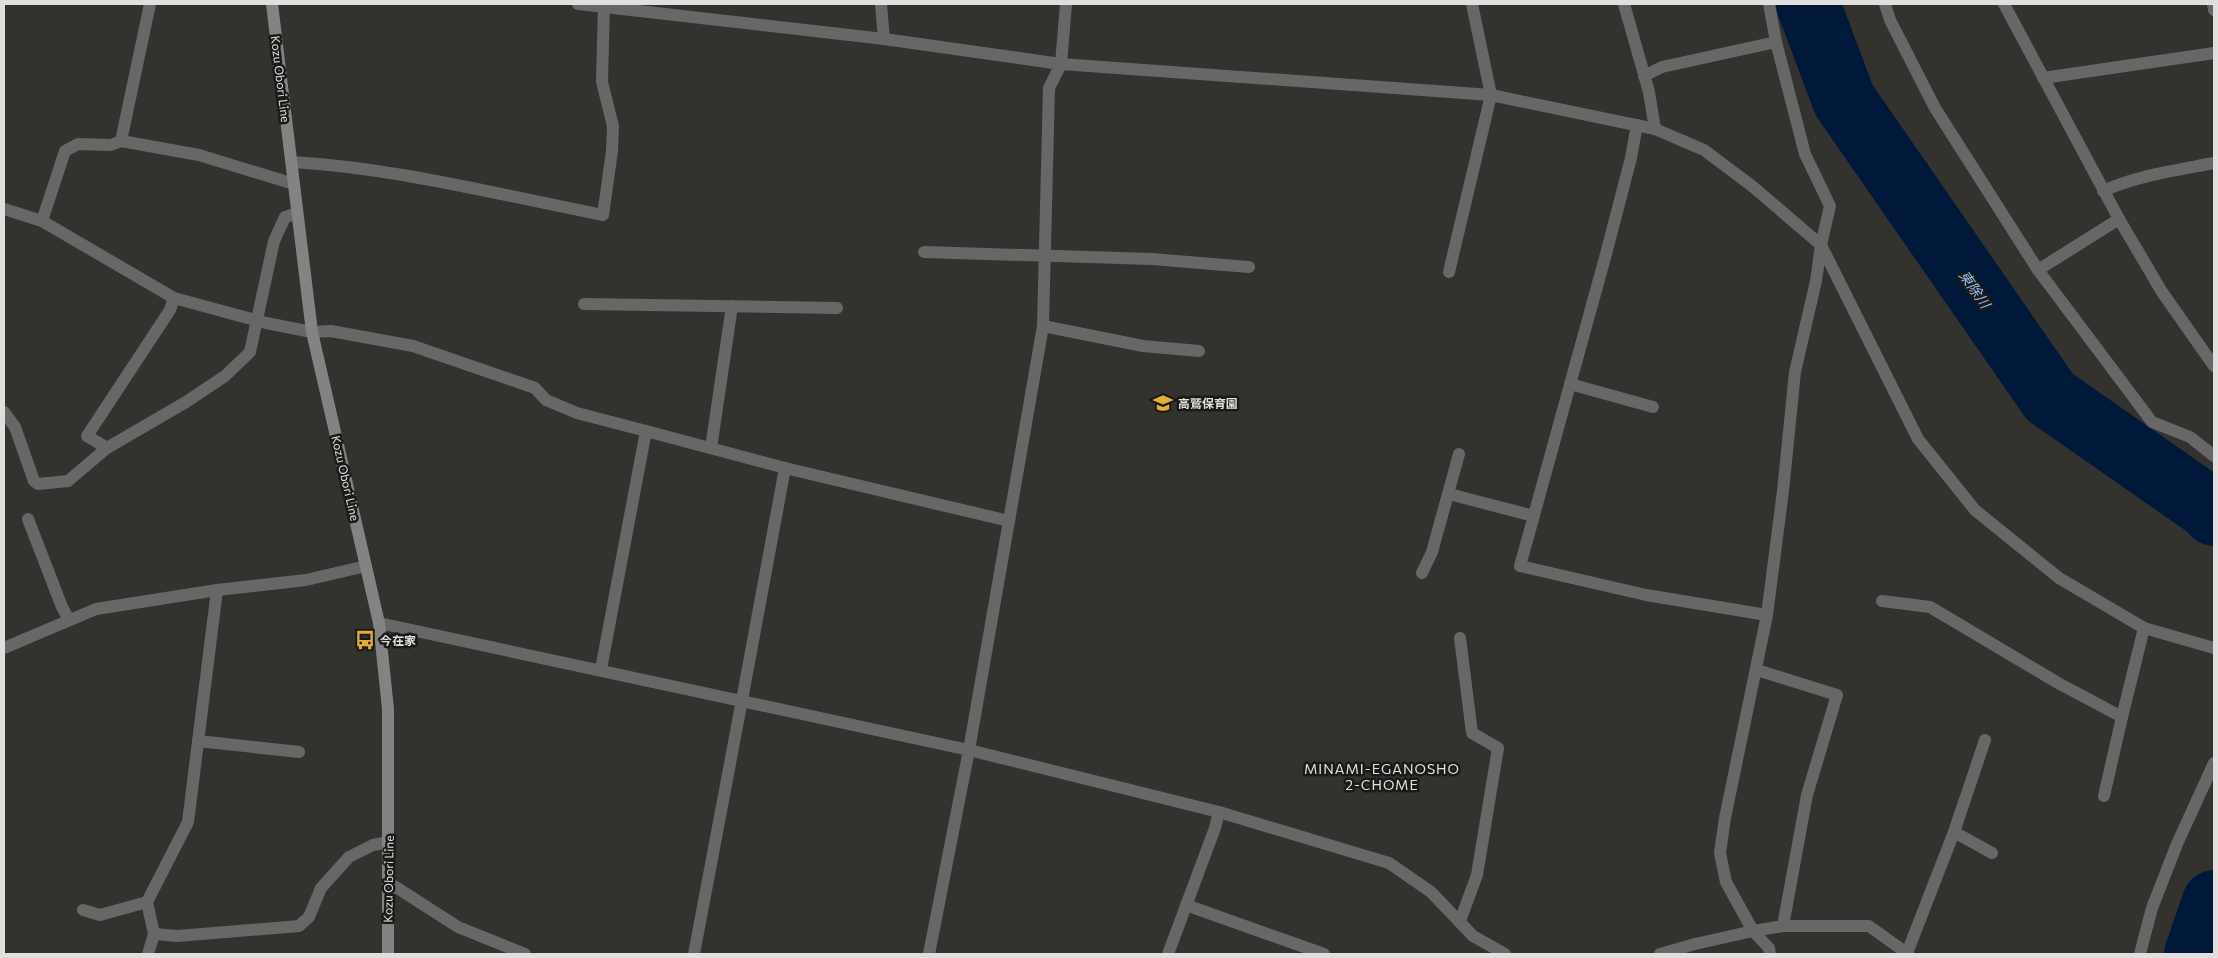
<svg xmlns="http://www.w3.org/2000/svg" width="2218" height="958" font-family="Commissioner,'Noto Sans JP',sans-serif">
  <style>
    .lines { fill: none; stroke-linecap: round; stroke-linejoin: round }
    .river { stroke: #00183a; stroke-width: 64 }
    .lane { stroke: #686667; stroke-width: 12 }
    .street { stroke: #686667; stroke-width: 12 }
    .secondary { stroke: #858284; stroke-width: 12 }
    .labels { text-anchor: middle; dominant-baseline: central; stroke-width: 5; stroke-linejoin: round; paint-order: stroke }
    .street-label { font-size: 12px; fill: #e1dfdd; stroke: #1b1a19 }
    .poi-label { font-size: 12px; font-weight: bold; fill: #e1dfdd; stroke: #1b1a19; text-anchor: start }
    .water-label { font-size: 14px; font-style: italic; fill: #97c3fb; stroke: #1b1a19 }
    .neighbourhood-label { font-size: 14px; letter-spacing: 1px; fill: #e1dfdd; stroke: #1b1a19 }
  </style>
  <rect width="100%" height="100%" fill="#34322f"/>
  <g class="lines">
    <!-- river -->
    <g class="river">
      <polyline points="1808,4 1844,100 2050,397 2212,510 2214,514"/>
      <polyline points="2196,954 2214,902"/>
    </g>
    <!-- lane -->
    <g class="lane">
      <polyline points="1769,4 1776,42 1805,154 1830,206 1821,245 1816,281 1795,372 1783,491 1767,615 1725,818 1720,853 1726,882 1753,931 1769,948 1770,954"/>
      <polyline points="1885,4 1890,20 1935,108 2038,270 2152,422 2190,437 2214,456"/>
      <polyline points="2213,4 2214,10"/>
      <polyline points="1061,64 1066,4"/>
      <polyline points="1644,76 1662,67 1776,42"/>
      <polyline points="2043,78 2214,53"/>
      <polyline points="1637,125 1631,158 1606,254 1520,566 1646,595 1767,615"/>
      <path d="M292,162C396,168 500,195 603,215L612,151L613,126L602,82L604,4"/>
      <path d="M2103,191C2138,175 2178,170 2214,163"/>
      <polyline points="42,221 65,151 78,144 111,145 121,141"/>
      <polyline points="924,252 1152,259 1249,267"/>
      <polyline points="2038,270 2119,219"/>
      <polyline points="1449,272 1491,95"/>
      <polyline points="584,304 837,308"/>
      <polyline points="1043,326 1143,346 1199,351"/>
      <polyline points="312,332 331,331 413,346 535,388 546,400 577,413 646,431"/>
      <polyline points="1570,384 1653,407"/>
      <polyline points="4,412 15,427 34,481 38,484 68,481 107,448 186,402 225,376 250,352 274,241 285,217 297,213"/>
      <polyline points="107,448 87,436 170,310 174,298"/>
      <polyline points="711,448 732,306"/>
      <polyline points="1449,494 1534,516"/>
      <polyline points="28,519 62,607 69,620"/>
      <polyline points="1422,573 1432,552 1459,454"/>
      <polyline points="1882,601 1930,607 2058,683 2122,717 2144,628"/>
      <polyline points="1460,638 1472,733 1498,748 1477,875 1460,921"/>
      <polyline points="1757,670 1837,695 1807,795 1783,926"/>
      <polyline points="742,700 785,468"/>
      <polyline points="198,741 299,752"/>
      <polyline points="2104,796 2122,717"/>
      <polyline points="1954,832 1992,853"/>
      <polyline points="1186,905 1324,954"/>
      <polyline points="83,910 100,915 147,902"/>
      <polyline points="1753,931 1783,926 1869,926 1908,954"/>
      <polyline points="154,934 178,936 299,926 309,917 321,888 349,857 373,845 389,842"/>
      <polyline points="1907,953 1954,832 1985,740"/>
      <polyline points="929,954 969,750"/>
      <polyline points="1168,954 1215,828 1219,812"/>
    </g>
    <!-- street -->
    <g class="street">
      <polyline points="150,4 121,141 199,155 294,184"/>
      <polyline points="578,4 884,39 1061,64 1491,95 1655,129 1704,150 1752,186 1821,245 1918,439 1975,510 2059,578 2144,628 2214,648"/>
      <polyline points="881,4 884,39"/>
      <polyline points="1472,4 1491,95"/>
      <polyline points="1624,4 1649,92 1655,129"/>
      <polyline points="2004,4 2119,219 2162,292 2214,366"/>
      <polyline points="4,209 42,221 174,298 266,323 312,332"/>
      <polyline points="379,623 969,750 1219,812 1389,863 1431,892 1473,936 1505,954"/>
      <polyline points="4,648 96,609 217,590 306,580 366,566"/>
      <polyline points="601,669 646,431 785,468 1009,521"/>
      <polyline points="969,750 1043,326 1049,88 1061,64"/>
      <polyline points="388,882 458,927 525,954"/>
      <polyline points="148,954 154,934 147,902 188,822 217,590"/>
      <polyline points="694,954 742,700"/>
      <polyline points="1660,954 1695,944 1753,931"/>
      <polyline points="2140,954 2152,908 2177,844 2214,763"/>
    </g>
    <!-- secondary -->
    <polyline class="secondary" points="272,4 312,332 379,623 388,709 388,954"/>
  </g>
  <!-- icons -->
  <defs>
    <symbol id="school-bare" viewBox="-9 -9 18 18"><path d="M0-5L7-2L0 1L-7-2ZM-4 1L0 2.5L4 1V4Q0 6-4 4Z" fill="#e3ae34" stroke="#1b1a19" stroke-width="2.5" paint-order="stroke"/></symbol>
    <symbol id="bus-bare" viewBox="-9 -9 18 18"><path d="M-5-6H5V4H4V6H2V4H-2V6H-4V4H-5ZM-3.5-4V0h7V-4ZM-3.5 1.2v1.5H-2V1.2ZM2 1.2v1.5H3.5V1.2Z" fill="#e3ae34" stroke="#1b1a19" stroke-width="2.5" paint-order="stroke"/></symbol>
  </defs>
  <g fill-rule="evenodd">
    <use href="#school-bare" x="1149" y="389" width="28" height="28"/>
    <use href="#bus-bare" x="351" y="626" width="28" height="28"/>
  </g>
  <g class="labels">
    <!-- street labels -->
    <g class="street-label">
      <text transform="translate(281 79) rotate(83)">Kozu Obori Line</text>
      <text transform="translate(346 478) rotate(77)">Kozu Obori Line</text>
      <text transform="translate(388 879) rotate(-89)">Kozu Obori Line</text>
    </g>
    <!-- poi labels -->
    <g class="poi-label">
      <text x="1178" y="403">高鷲保育園</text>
      <text x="380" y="640">今在家</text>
    </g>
    <!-- water labels -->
    <g class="water-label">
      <text transform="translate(1975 289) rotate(55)">東除川</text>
    </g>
    <!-- neighbourhood labels -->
    <g class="neighbourhood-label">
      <text x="1382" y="768">MINAMI-EGANOSHO<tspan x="1382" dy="16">2-CHOME</tspan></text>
    </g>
  </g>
  <!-- border -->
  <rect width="2218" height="958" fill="none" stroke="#e1dfdd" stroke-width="10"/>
</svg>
